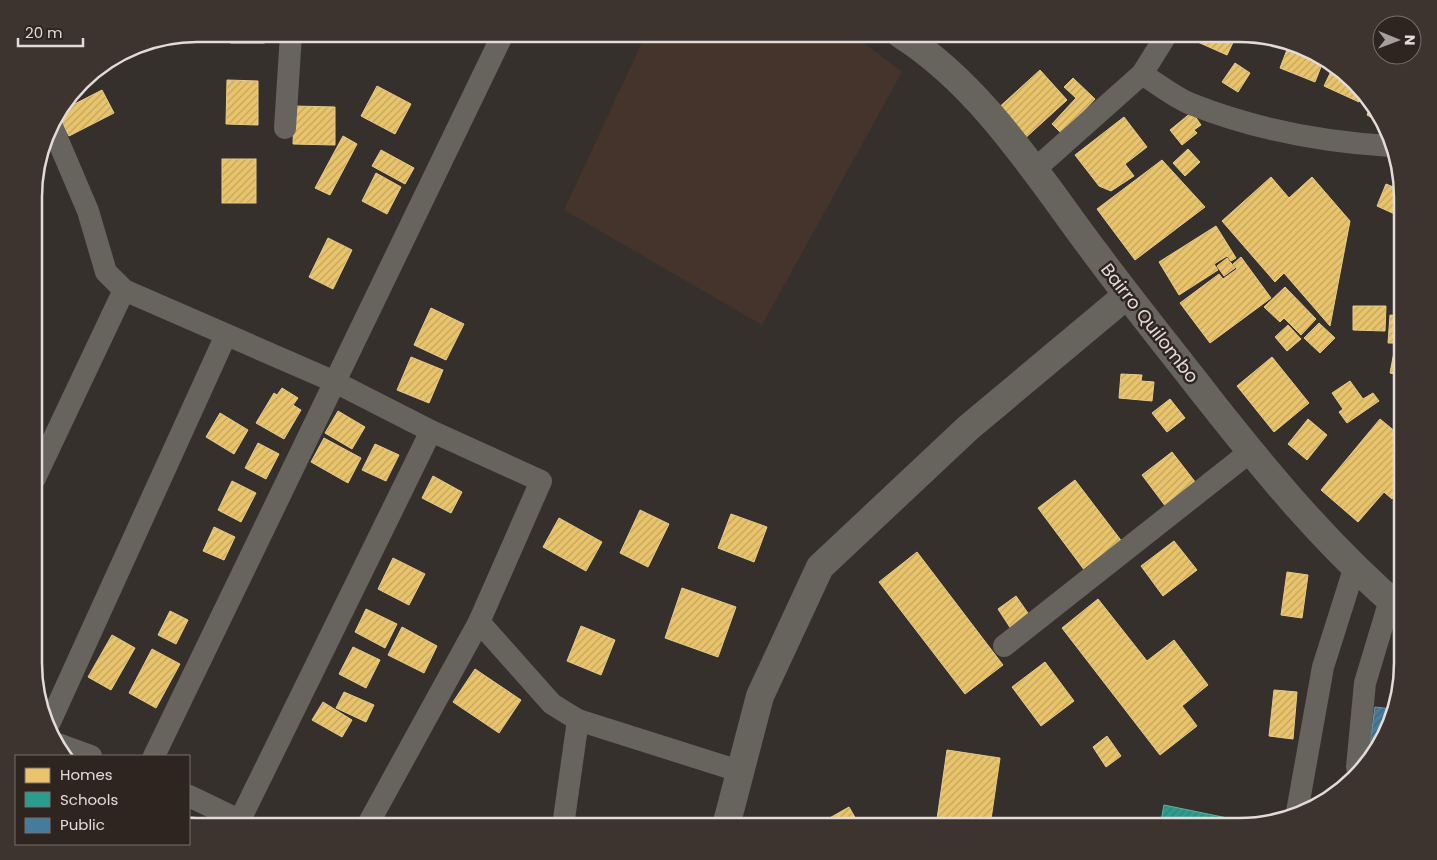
<svg xmlns="http://www.w3.org/2000/svg" width="1437" height="860" font-family="Poppins,sans-serif">
  <style>
    .built { fill: #44342c }
    .homes { fill: url(#homes-hatch); stroke: #e7cb8b }
    .schools { fill: url(#schools-hatch); stroke: #62b0a5 }
    .public { fill: url(#public-hatch); stroke: #7498af }
    .lines { fill: none; stroke-linecap: round; stroke-linejoin: round }
    .minor { stroke: #66645d; stroke-width: 22 }
    .tertiary { stroke: #66645d; stroke-width: 28 }
    .labels { text-anchor: middle; dominant-baseline: central; stroke-width: 5; stroke-linejoin: round; paint-order: stroke }
    .street-label { font-size: 18px; fill: #e3dbd8; stroke: #2f2520 }
    .rim { fill: none; stroke: #e3dbd8; stroke-width: 2.5 }
  </style>
  <defs>
    <pattern id="homes-hatch" width="6" height="6" patternUnits="userSpaceOnUse" patternTransform="scale(1.25)"><rect width="6" height="6" fill="#e9c46a"/><path d="M-1 1l2-2M0 6l6-6M5 7l2-2" fill="none" stroke="#c0a460"/></pattern>
    <pattern id="schools-hatch" width="6" height="6" patternUnits="userSpaceOnUse" patternTransform="scale(1.25)"><rect width="6" height="6" fill="#2a9d8f"/><path d="M-1 1l2-2M0 6l6-6M5 7l2-2" fill="none" stroke="#328278"/></pattern>
    <pattern id="public-hatch" width="6" height="6" patternUnits="userSpaceOnUse" patternTransform="scale(1.25)"><rect width="6" height="6" fill="#457b9d"/><path d="M-1 1l2-2M0 6l6-6M5 7l2-2" fill="none" stroke="#456478"/></pattern>
  </defs>
  <rect width="100%" height="100%" fill="#36302d"/>
  <!-- built -->
  <polygon class="built" points="646,34 852,34 902,72 762,325 564,210"/>
  <!-- homes -->
  <g class="homes">
    <rect x="231" y="34" width="33" height="9"/>
    <polygon points="1194,34 1237,34 1227,55 1191,39"/>
    <polygon points="1288,47 1324,59 1315,82 1280,68"/>
    <polygon points="1235,63 1250,73 1238,92 1222,82"/>
    <polygon points="1333,67 1361,96 1359,102 1324,86"/>
    <polygon points="1040,70 1067,100 1022,141 995,111"/>
    <polygon points="1073,78 1095,99 1062,134 1052,124 1076,98 1064,87"/>
    <polygon points="227,80 258,81 258,125 226,124"/>
    <polygon points="377,86 411,104 395,134 361,116"/>
    <polygon points="102,90 114,113 69,136 58,115 61,111"/>
    <polygon points="1371,105 1381,115 1384,124 1367,115"/>
    <polygon points="294,106 335,107 335,145 293,144"/>
    <polygon points="1192,112 1201,125 1194,130 1197,133 1182,145 1170,130"/>
    <polygon points="1124,117 1147,147 1125,164 1134,176 1111,191 1099,186 1075,155"/>
    <polygon points="343,136 357,144 330,195 315,188"/>
    <polygon points="1188,149 1200,162 1185,176 1173,163"/>
    <polygon points="381,150 414,168 405,184 372,166"/>
    <rect x="222" y="159" width="34" height="44"/>
    <polygon points="1162,160 1205,207 1135,260 1097,209"/>
    <polygon points="376,173 401,187 387,214 362,201"/>
    <polygon points="1271,177 1289,198 1312,177 1350,221 1330,326 1284,273 1275,282 1222,221"/>
    <polygon points="1386,184 1403,191 1403,232 1394,228 1399,216 1377,206"/>
    <polygon points="1216,226 1236,258 1231,261 1227,256 1214,264 1218,270 1179,295 1159,262"/>
    <polygon points="328,238 352,250 333,289 309,277"/>
    <polygon points="1241,257 1271,298 1210,343 1180,303 1219,274 1223,279 1237,269 1233,264"/>
    <polygon points="1227,258 1235,268 1224,276 1217,266"/>
    <polygon points="1285,287 1316,319 1301,335 1284,318 1280,322 1264,307"/>
    <polygon points="1353,306 1386,306 1385,331 1353,330"/>
    <polygon points="431,308 464,324 446,360 414,345"/>
    <polygon points="1390,315 1403,316 1403,343 1388,343"/>
    <polygon points="1319,323 1335,338 1320,353 1304,338"/>
    <polygon points="1288,325 1301,339 1287,351 1275,337"/>
    <polygon points="1395,347 1403,349 1403,376 1390,373"/>
    <polygon points="411,357 443,370 429,403 397,390"/>
    <polygon points="1272,357 1309,403 1274,432 1237,386"/>
    <polygon points="1121,374 1142,375 1141,381 1154,382 1152,401 1119,398"/>
    <polygon points="1350,381 1363,399 1373,393 1379,401 1347,423 1339,412 1343,409 1332,393"/>
    <polygon points="282,388 298,398 293,405 301,410 284,439 256,423 274,393 277,395"/>
    <polygon points="1170,399 1185,418 1167,432 1152,413"/>
    <polygon points="338,411 365,427 352,449 325,433"/>
    <polygon points="220,413 248,430 234,454 206,437"/>
    <polygon points="1308,419 1327,435 1307,460 1288,444"/>
    <polygon points="1380,419 1403,438 1403,485 1392,499 1384,492 1358,522 1321,490"/>
    <polygon points="324,438 361,458 348,483 311,462"/>
    <polygon points="258,443 279,454 266,479 245,468"/>
    <polygon points="375,444 399,455 386,481 362,470"/>
    <polygon points="1172,452 1196,483 1166,507 1142,475"/>
    <polygon points="433,476 462,492 451,513 422,498"/>
    <polygon points="1075,480 1123,543 1085,571 1038,508"/>
    <polygon points="232,481 256,493 241,522 218,510"/>
    <polygon points="1403,492 1403,511 1393,502"/>
    <polygon points="640,510 669,524 648,567 620,553"/>
    <polygon points="731,514 767,527 754,562 718,548"/>
    <polygon points="559,518 602,542 586,571 543,547"/>
    <polygon points="214,527 235,537 224,560 203,551"/>
    <polygon points="1174,541 1197,570 1163,596 1141,566"/>
    <polygon points="917,552 1003,665 965,694 879,582"/>
    <polygon points="393,558 425,574 409,605 378,589"/>
    <polygon points="1287,572 1308,575 1302,618 1281,615"/>
    <polygon points="682,588 736,607 718,657 665,638"/>
    <polygon points="1016,596 1030,616 1011,629 998,609"/>
    <polygon points="1098,599 1147,661 1174,640 1208,685 1182,706 1197,726 1160,755 1062,628"/>
    <polygon points="366,609 397,624 385,648 355,632"/>
    <polygon points="170,611 188,620 176,644 158,635"/>
    <polygon points="581,626 615,640 601,675 567,661"/>
    <polygon points="402,627 437,646 424,673 388,655"/>
    <polygon points="112,635 135,648 111,690 88,677"/>
    <polygon points="353,647 380,660 366,688 339,674"/>
    <polygon points="152,649 180,664 156,708 129,693"/>
    <polygon points="1045,662 1074,701 1041,726 1012,687"/>
    <polygon points="475,669 521,700 499,733 453,702"/>
    <polygon points="1274,690 1297,692 1293,739 1269,736"/>
    <polygon points="344,692 374,705 366,722 336,708"/>
    <polygon points="323,702 352,720 342,737 312,720"/>
    <polygon points="1107,736 1121,756 1106,767 1093,747"/>
    <polygon points="947,750 1000,758 990,826 936,826"/>
    <polygon points="849,807 860,826 820,826 819,824"/>
  </g>
  <!-- schools -->
  <polygon class="schools" points="1164,805 1242,821 1241,826 1160,826"/>
  <!-- public -->
  <polygon class="public" points="1375,707 1392,709 1381,745 1368,758"/>
  <g class="lines">
    <!-- minor -->
    <g class="minor">
      <path d="M1142,74C1158,84 1174,97 1191,104C1254,129 1323,142 1390,146"/>
      <polyline points="51,124 88,211 106,272 124,290 335,382 431,431 541,481 479,622 367,826"/>
      <polyline points="285,128 291,34"/>
      <polyline points="1033,171 1142,74 1167,34"/>
      <polyline points="35,478 124,290"/>
      <polyline points="479,622 552,704 578,720 739,771"/>
      <polyline points="1004,646 1251,451"/>
      <polyline points="50,722 226,335"/>
      <polyline points="58,744 91,756"/>
      <polyline points="154,756 503,34"/>
      <polyline points="1357,767 1365,683 1390,600"/>
      <polyline points="189,796 239,820"/>
      <polyline points="1297,812 1323,667 1355,566"/>
      <polyline points="237,826 431,431"/>
      <polyline points="563,826 578,720"/>
    </g>
    <!-- tertiary -->
    <g class="tertiary">
      <path d="M900,34C982,86 1037,175 1094,251C1131,301 1170,349 1208,398C1267,473 1329,548 1403,611"/>
      <polyline points="726,826 760,696 820,567 968,428 1127,295"/>
    </g>
  </g>
  <g class="labels">
    <!-- street labels -->
    <g class="street-label">
      <text transform="translate(1150 323) rotate(52)">Bairro Quilombo</text>
    </g>
  </g>
  <!-- crop -->
  <path d="M0 0H1437V860H0ZM197 42H1239A155 155 0 0 1 1394 197V663A155 155 0 0 1 1239 818H197A155 155 0 0 1 42 663V197A155 155 0 0 1 197 42Z" fill="#3d342f" fill-rule="evenodd"/>
  <path class="rim" d="M197 42H1239A155 155 0 0 1 1394 197V663A155 155 0 0 1 1239 818H197A155 155 0 0 1 42 663V197A155 155 0 0 1 197 42Z"/>
  <!-- legend -->
  <rect x="15" y="755" width="175" height="90" fill="#2f2520" stroke="#776e6a"/>
  <rect x="25" y="768" width="25" height="15" fill="#e9c46a" stroke="#776e6a"/>
  <text x="60" y="780" font-size="15" fill="#e3dbd8">Homes</text>
  <rect x="25" y="792" width="25" height="15" fill="#2a9d8f" stroke="#776e6a"/>
  <text x="60" y="805" font-size="15" fill="#e3dbd8">Schools</text>
  <rect x="25" y="818" width="25" height="15" fill="#457b9d" stroke="#776e6a"/>
  <text x="60" y="830" font-size="15" fill="#e3dbd8">Public</text>
  <!-- north arrow -->
  <g transform="translate(1397 40) rotate(91)"><circle r="24" fill="#2f2520" stroke="#776e6a"/>
  <path d="M0-4L9 19L0 12L-9 19Z" fill="#a69f9c"/>
  <text y="-8" font-size="14" font-weight="bold" text-anchor="middle" fill="#e3dbd8">N</text>
  </g>
  <!-- scale -->
  <path d="M18 38v8h65v-8" fill="none" stroke="#e3dbd8" stroke-width="2.5"/>
  <text x="25" y="38" font-size="15" fill="#e3dbd8" stroke="#2f2520" stroke-width="4" paint-order="stroke">20 m</text>
</svg>
